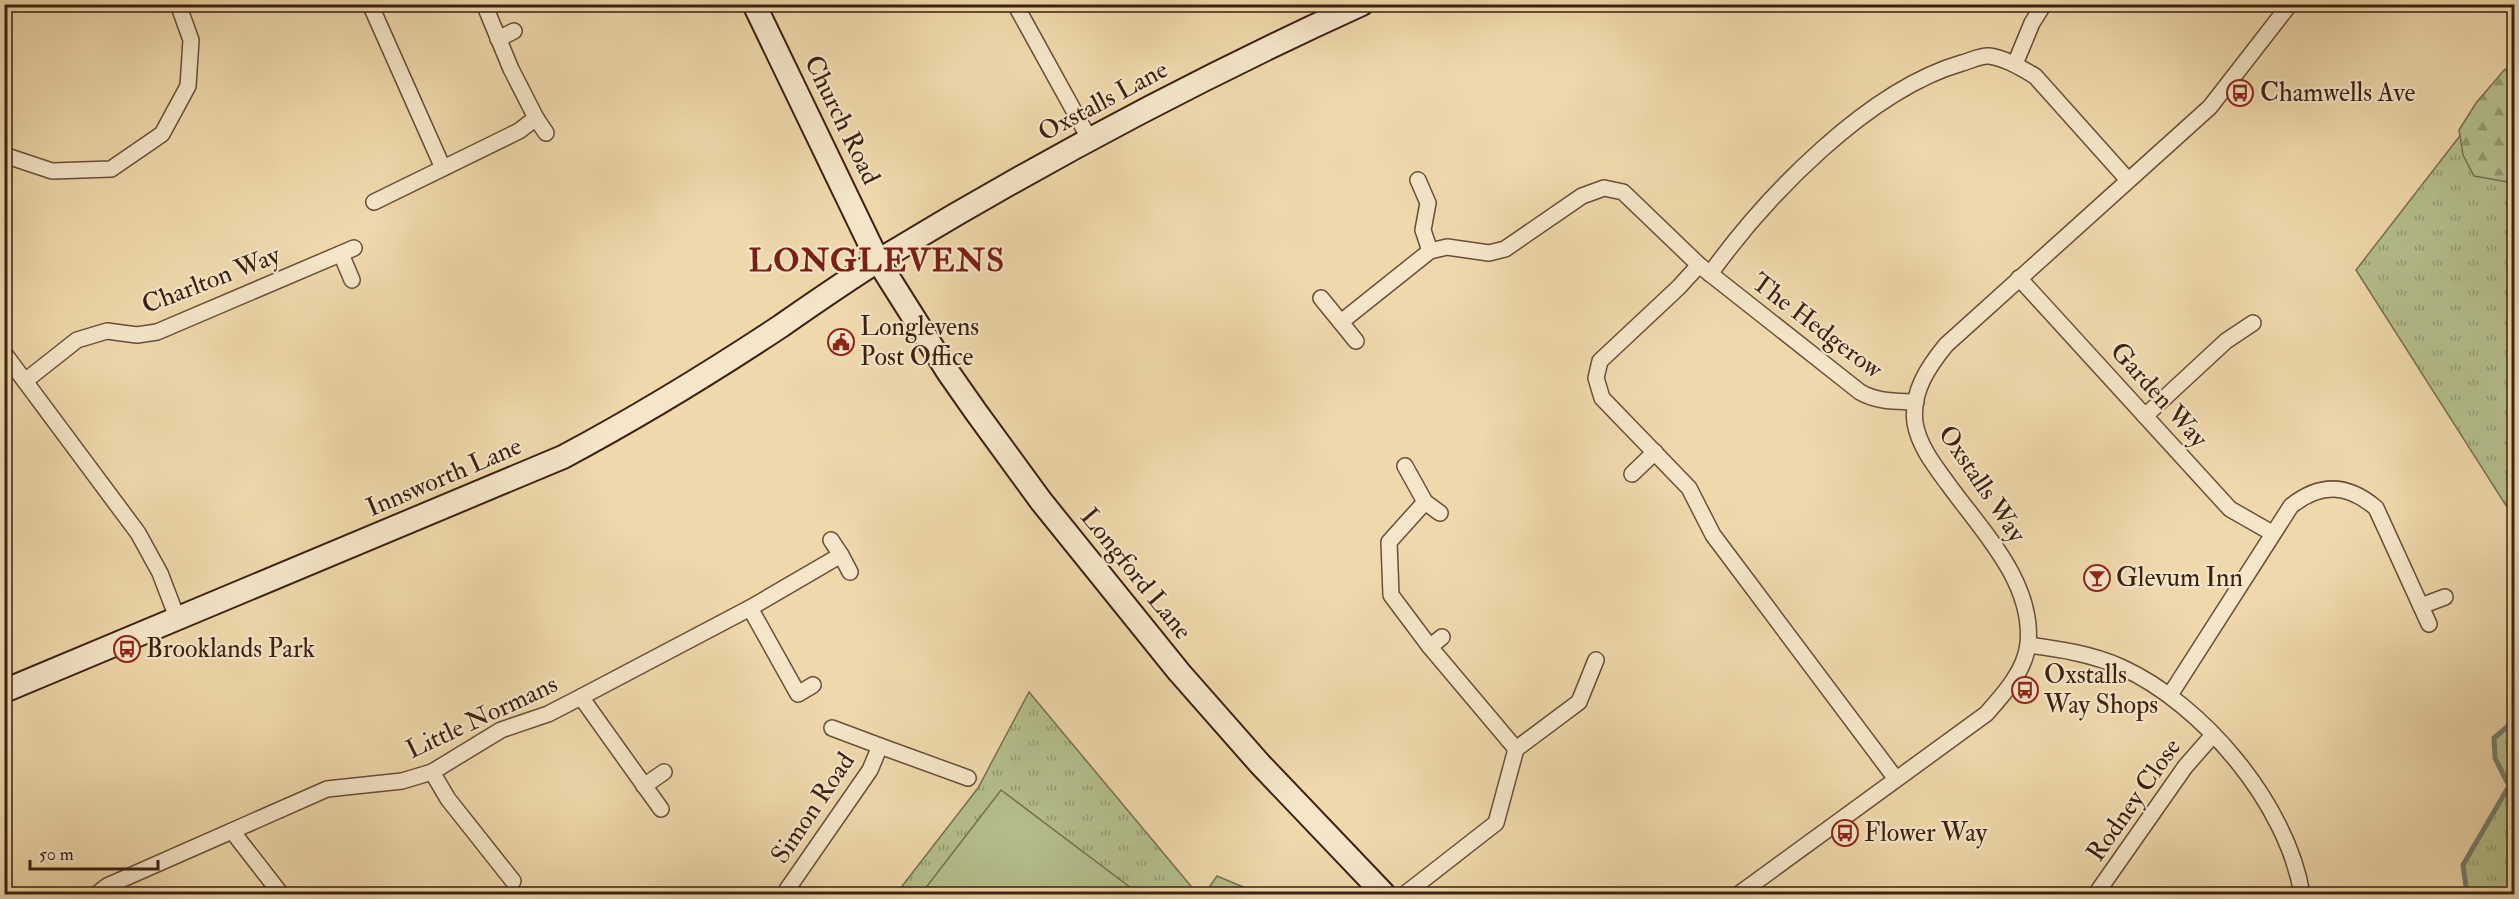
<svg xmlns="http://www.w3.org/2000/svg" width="2519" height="899" font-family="'IM FELL Double Pica',serif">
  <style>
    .grass { fill: url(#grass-tufts); stroke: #78704f; stroke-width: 1.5 }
    .forest { fill: url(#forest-firs); stroke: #78704f; stroke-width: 1.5 }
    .pitch { fill: #b5c08d; stroke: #78704f; stroke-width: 1.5 }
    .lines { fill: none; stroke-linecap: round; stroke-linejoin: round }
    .stream { stroke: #747c70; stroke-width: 5 }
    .street-casing { stroke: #684f38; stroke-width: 18 }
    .secondary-casing { stroke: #3b2111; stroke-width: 26 }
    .street { stroke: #f5e6c9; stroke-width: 15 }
    .secondary { stroke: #f5e6c9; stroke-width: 22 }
    .labels { text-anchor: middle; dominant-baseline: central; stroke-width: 4.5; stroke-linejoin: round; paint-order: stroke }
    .poi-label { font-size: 26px; fill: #3b2111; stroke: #f5e6c9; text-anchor: start }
    .street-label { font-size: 26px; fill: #3b2111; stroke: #f5e6c9 }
    .district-label { font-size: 32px; font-weight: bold; letter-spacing: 1.5px; fill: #7a1f14; stroke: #f5e6c9 }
  </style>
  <defs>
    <pattern id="grass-tufts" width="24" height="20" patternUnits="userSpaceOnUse" patternTransform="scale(1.5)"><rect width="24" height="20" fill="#b5c08d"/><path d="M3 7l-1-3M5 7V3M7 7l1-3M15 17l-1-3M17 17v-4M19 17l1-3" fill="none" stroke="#949c72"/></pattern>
    <pattern id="forest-firs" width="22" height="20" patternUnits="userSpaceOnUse" patternTransform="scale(1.5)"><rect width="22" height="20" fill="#b5c08d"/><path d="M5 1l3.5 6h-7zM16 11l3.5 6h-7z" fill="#949c72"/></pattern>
  </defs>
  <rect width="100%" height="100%" fill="#efd9ac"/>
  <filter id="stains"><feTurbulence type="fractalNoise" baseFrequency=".00333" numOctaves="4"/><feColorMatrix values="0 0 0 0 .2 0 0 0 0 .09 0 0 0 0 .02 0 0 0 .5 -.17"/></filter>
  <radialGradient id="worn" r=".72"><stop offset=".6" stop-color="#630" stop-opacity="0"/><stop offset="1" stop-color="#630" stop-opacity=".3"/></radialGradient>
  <!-- grass -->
  <g class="grass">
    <polygon points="2514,66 2514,518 2356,270"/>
    <polygon points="1029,692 1195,891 1192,894 896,894 978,788"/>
    <polygon points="2514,721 2514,894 2467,894 2463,865 2509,786 2495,758 2494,738"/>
    <polygon points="1217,876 1260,894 1212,894 1208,889"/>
  </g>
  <!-- forest -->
  <polygon class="forest" points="2505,69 2514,86 2514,180 2508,182 2474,176 2463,155 2459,130 2476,103"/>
  <!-- pitch -->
  <polygon class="pitch" points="1001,790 1139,894 921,894"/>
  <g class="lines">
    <!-- stream -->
    <polyline class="stream" points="2467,894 2463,865 2509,786 2495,758 2494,738 2514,721"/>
    <defs>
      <g id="street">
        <polyline points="370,4 443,168"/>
        <polyline points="1015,4 1090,140"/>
        <polyline points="498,39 514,31"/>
        <polyline points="2015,64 2032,23 2044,4"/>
        <polyline points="536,118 546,133"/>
        <polyline points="4,155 52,171 111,169 162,134 188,86 191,40 178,4"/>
        <polyline points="1418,180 1428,203 1423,230 1430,251"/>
        <polyline points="374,202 519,131 536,118 511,69 487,11"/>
        <polyline points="341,254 352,280"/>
        <polyline points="1699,265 1679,287 1600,361 1596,378 1602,398 1689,488 1713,535 1896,779"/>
        <path d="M1710,274C1766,196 1868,90 1962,63C1970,61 1981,55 1989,56C2005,58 2021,68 2035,76L2128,180"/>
        <polyline points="2019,278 2230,509 2272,533"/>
        <polyline points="1321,298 1356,341"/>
        <path d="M1341,322L1430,251L1447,247L1489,253L1505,249L1582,196L1604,188L1623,192L1699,265L1860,392C1877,402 1896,401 1916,402"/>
        <polyline points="4,353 138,533 160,573 178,620"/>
        <polyline points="25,381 77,340 107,331 137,335 157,332 354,248"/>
        <polyline points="2145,416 2226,341 2253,323"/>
        <polyline points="1405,466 1425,502 1389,542 1391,595 1430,647"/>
        <polyline points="1632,474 1655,452"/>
        <polyline points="1425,502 1440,513"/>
        <polyline points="831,540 841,555"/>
        <polyline points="2421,606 2445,597"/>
        <polyline points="750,608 798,694 813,685"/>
        <polyline points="1442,637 1430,647 1516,749"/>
        <path d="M2028,645C2059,649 2092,654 2121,667C2203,704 2287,804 2302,894"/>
        <path d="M2170,695L2291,506C2321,482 2348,484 2376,508L2429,624"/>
        <polyline points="581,697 661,809"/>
        <polyline points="832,728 880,746"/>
        <polyline points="432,772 448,799 513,881"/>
        <polyline points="644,786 664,772"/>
        <polyline points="232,831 281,894"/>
        <polyline points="97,894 107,886 327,789 402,781 432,772 501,730 548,714 581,697 750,608 841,555 850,572"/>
        <polyline points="784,894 870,770 880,746 968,778"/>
        <polyline points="1405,894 1496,823 1516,749 1579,702 1596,660"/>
        <path d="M1739,894L1986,714C2003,695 2025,671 2028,644C2034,582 1981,530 1948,484C1934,465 1919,446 1915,423C1911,392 1928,367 1946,345L2210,107L2290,4"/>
        <polyline points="2096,894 2185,767 2213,735"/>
      </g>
      <g id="secondary">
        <polyline points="754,4 878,261 948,372 976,412 1041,501 1179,672 1260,764 1384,894"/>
        <path d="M4,691L563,457C638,417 710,373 781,326C814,303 847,280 881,259C1036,165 1197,79 1362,4"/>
      </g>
    </defs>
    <!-- street casing -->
    <use href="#street" class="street-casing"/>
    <!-- secondary casing -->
    <use href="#secondary" class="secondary-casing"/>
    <!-- street -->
    <use href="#street" class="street"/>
    <!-- secondary -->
    <use href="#secondary" class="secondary"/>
  </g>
  <!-- icons -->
  <defs>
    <symbol id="bus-ring" viewBox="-11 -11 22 22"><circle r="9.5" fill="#f5e6c9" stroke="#8f2418" stroke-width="1.5"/><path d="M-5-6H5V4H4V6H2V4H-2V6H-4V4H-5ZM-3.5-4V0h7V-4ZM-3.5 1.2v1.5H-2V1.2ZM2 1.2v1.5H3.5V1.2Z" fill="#8f2418"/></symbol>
    <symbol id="civic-ring" viewBox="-11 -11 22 22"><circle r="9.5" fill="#f5e6c9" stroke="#8f2418" stroke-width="1.5"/><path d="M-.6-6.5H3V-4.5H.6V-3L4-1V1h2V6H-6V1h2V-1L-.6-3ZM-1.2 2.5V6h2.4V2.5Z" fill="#8f2418"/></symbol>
    <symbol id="bar-ring" viewBox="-11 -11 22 22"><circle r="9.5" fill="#f5e6c9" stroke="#8f2418" stroke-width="1.5"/><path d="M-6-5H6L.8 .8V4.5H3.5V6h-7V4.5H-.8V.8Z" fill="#8f2418"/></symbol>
  </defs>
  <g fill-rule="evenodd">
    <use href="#bus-ring" x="2225" y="78" width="30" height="30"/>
    <use href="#civic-ring" x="826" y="327" width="30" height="30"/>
    <use href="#bar-ring" x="2082" y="563" width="30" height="30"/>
    <use href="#bus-ring" x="112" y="634" width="30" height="30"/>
    <use href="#bus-ring" x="2010" y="675" width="30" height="30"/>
    <use href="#bus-ring" x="1830" y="818" width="30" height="30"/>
  </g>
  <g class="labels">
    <!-- poi labels -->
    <g class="poi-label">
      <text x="2260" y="93">Chamwells Ave</text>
      <text x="860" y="327">Longlevens<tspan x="860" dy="30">Post Office</tspan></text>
      <text x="2116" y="578">Glevum Inn</text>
      <text x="146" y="649">Brooklands Park</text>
      <text x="2044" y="675">Oxstalls<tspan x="2044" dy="30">Way Shops</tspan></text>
      <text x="1864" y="833">Flower Way</text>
    </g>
    <!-- street labels -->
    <g class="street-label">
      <text transform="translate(1103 101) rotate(-28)">Oxstalls Lane</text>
      <text transform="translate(842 120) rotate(64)">Church Road</text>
      <text transform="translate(211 280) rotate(-21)">Charlton Way</text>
      <text transform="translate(1817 326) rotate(37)">The Hedgerow</text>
      <text transform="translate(2159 395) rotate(48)">Garden Way</text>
      <text transform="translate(444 477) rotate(-23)">Innsworth Lane</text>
      <text transform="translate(1982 484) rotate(56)">Oxstalls Way</text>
      <text transform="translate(1136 574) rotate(51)">Longford Lane</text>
      <text transform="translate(482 717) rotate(-25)">Little Normans</text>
      <text transform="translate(2134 800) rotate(-55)">Rodney Close</text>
      <text transform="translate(813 808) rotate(-56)">Simon Road</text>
    </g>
    <!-- district labels -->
    <g class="district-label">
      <text x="877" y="261">LONGLEVENS</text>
    </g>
  </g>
  <!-- margin -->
  <rect width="2519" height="899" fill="none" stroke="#efd9ac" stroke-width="24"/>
  <rect x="6" y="6" width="2507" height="887" fill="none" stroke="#3b2111" stroke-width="3"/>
  <rect x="12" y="12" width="2495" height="875" fill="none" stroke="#3b2111" stroke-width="1.5"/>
  <!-- scale -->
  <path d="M30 860v9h128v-9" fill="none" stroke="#3b2111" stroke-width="3"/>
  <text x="39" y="860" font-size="18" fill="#3b2111" stroke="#f5e6c9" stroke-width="4.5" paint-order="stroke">50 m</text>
  <rect width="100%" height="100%" filter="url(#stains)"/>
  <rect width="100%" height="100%" fill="url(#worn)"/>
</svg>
